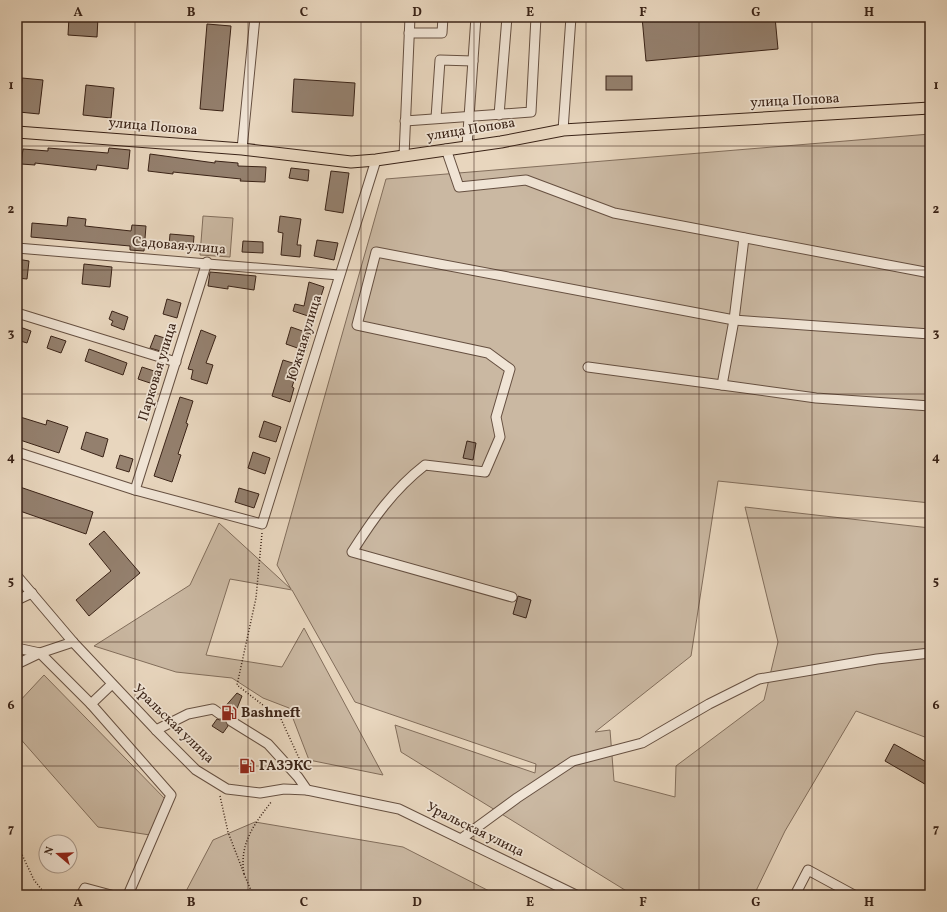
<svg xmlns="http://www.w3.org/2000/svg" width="947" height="912" font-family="Vollkorn,serif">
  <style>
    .green { fill: #cab8a2; stroke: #826e5c }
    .building { fill: #94806e; stroke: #3a2317 }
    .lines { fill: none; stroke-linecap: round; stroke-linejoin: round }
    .minor-casing { stroke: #665041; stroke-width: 11 }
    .major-casing { stroke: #3a2317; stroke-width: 13 }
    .path { stroke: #3a2317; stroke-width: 1.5; stroke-dasharray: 1 2; stroke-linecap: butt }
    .minor { stroke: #f0e4d5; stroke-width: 9 }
    .major { stroke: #e8d6be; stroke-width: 11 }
    .grid { fill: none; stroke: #3a2317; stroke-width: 1; stroke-opacity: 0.55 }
    .labels { text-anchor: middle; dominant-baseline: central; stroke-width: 3.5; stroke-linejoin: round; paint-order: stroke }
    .street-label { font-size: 14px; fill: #3a2317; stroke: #f0e4d5 }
    .poi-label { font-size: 14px; font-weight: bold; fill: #3a2317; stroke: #f0e4d5; text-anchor: start }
    .neatline { fill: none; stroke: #3a2317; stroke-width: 1.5 }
    .grid-label { font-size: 13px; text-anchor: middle; font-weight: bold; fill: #3a2317 }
  </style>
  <rect width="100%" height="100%" fill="#e8d6be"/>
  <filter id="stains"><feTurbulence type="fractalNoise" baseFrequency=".005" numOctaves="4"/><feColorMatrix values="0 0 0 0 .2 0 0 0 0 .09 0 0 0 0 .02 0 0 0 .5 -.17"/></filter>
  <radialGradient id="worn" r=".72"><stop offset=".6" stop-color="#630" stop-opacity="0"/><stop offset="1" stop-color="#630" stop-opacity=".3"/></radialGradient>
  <!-- green -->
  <g class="green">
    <polygon points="930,134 930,503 718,481 691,656 595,732 610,730 614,781 675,797 676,766 764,700 778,642 745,507 930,528 930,739 856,711 785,831 754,895 633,895 401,752 395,725 535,773 536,764 355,702 292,590 230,579 206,655 282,667 304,628 383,775 309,760 289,708 263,698 232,678 176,672 94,646 190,585 219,523 291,589 277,565 386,179"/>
    <polygon points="203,216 233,218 230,257 200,255"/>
    <polygon points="44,675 169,803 150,835 98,827 17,735 17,704"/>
    <polygon points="255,822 403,847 497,895 184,895 213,840"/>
  </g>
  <!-- building -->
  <g class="building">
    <polygon points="69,17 98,17 97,37 68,35"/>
    <polygon points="642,17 775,17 778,49 646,61"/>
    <polygon points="207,24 231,26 223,111 200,109"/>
    <rect x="606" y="76" width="26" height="14"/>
    <polygon points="22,78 43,80 39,114 19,112"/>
    <polygon points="294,79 355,83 353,116 292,112"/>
    <polygon points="86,85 114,88 111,118 83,115"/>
    <polygon points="48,148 108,153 109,148 130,150 128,169 97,165 96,170 35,163 35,165 21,164 23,149 48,151"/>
    <polygon points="150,154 215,163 215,161 238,163 238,166 266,167 265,182 240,181 241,179 173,172 173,174 148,171"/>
    <polygon points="291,168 309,170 308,181 289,178"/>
    <polygon points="331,171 349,173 343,213 325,210"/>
    <polygon points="280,216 301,219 297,245 301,245 300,257 281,255 283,233 278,232"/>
    <polygon points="68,217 86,219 85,226 131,231 132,225 146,226 144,251 130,250 130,246 31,237 32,223 67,226"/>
    <polygon points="170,234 194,236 193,248 169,246"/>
    <polygon points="317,240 338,243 334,260 314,256"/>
    <polygon points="243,241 263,242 263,253 242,252"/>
    <polygon points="17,259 29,261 27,279 17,278"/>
    <polygon points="84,264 112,267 110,287 82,284"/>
    <polygon points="210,272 256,276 254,290 228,286 228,289 208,286"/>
    <polygon points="309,282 324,287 314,318 293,311 295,304 304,306"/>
    <polygon points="167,299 181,303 177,318 163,314"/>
    <polygon points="112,311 128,317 124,330 111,325 113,321 109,319"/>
    <polygon points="17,326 31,331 27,343 17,340"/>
    <polygon points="291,327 311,334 306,351 286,344"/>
    <polygon points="201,330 216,336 206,363 213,365 207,384 191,379 193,370 188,369"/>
    <polygon points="155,335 171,340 167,353 150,348"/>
    <polygon points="51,336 66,341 61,353 47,348"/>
    <polygon points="89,349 127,363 123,375 85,361"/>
    <polygon points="283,360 299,365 292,387 294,388 290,402 272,396"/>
    <polygon points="142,367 157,372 153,384 138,379"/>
    <polygon points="180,397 193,401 186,423 188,424 178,454 181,455 172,482 154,476"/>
    <polygon points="17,416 46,425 47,420 68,427 59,453 17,439"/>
    <polygon points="264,421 281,427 276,442 259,437"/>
    <polygon points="86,432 108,439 103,457 81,449"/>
    <polygon points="467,441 476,443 473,460 463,458"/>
    <polygon points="253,452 270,458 265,474 248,468"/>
    <polygon points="120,455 133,459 129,472 116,468"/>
    <polygon points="17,486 93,512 86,534 17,510"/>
    <polygon points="239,488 259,494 254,508 235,502"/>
    <polygon points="104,531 140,573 89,616 76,600 111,571 89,544"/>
    <polygon points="518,596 531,600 526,618 513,614"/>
    <polygon points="237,693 242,696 234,716 229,716 226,718 228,726 223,733 212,726 217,719 220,720 225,718 226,714 223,709"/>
    <polygon points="894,744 930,764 930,787 885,761"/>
    <polygon points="244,760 254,765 249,774 239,769"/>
  </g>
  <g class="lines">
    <defs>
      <g id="minor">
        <polyline points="409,33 442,33 443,17"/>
        <polyline points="499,115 507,17"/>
        <polyline points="436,118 440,60 473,61"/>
        <polyline points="405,121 531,112 536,17"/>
        <polyline points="563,130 571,17"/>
        <polyline points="467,146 476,17"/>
        <polyline points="242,149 255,17"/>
        <polyline points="446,149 459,187 526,180 614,213 930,273"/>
        <polyline points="404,156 410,17"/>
        <polyline points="17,248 339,275"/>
        <polyline points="17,313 176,362"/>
        <polyline points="588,367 722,385 734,320 744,238"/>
        <polyline points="722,385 816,398 930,406"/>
        <polyline points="17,452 135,490 262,524 376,160"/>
        <polyline points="135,490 207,262"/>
        <polyline points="17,576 73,642 156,730 196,770 227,789 260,793 284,789 307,790 399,809 576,895"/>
        <path d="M512,597L352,552C373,519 393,490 425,465L485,472L500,437L496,417L510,369L488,353L357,325L376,252L734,320L930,334"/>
        <polyline points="17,600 32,593"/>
        <polyline points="17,648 40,653 91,704 112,684"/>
        <polyline points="17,664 40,653 73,642"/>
        <polyline points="91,704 171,795 128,895"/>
        <polyline points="231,721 268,744 298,777 307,790"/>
        <polyline points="156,730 188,714 213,709 220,714"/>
        <polyline points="461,839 517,798 573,761 642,743 709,704 759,679 877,659 930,653"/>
        <polyline points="81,895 85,888 111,895"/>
        <polyline points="795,895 808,870 854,895"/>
      </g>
      <polyline id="major" points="17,132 242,149 351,162 376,160 501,142 563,130 930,108"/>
    </defs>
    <!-- minor casing -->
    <use href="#minor" class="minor-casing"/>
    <!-- major casing -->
    <use href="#major" class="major-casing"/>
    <!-- path -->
    <g class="path">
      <polyline points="262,533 256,598 237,685 281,719 304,769"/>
      <polyline points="220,796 228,832 243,871"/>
      <polyline points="17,844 34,880 46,895"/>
      <path d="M244,874C239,844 254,824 272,801"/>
      <polyline points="244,874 253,895"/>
    </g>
    <!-- minor -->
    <use href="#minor" class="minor"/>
    <!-- major -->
    <use href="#major" class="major"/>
  </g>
  <!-- grid -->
  <path class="grid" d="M135,17V895M248,17V895M361,17V895M474,17V895M586,17V895M699,17V895M812,17V895M17,146H930M17,270H930M17,394H930M17,518H930M17,642H930M17,766H930"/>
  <!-- icons -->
  <defs>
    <symbol id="fuel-bare" viewBox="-9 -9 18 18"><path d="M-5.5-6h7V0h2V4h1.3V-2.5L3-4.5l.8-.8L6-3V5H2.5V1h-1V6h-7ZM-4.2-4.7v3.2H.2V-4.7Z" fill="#8f2418" stroke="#f0e4d5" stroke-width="2.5" paint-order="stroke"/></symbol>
  </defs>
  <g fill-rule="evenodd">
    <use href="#fuel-bare" x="218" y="702" width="22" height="22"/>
    <use href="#fuel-bare" x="236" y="755" width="22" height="22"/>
  </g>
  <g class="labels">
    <!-- street labels -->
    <g class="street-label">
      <text transform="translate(795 101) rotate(-3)">улица Попова</text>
      <text transform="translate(153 127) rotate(5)">улица Попова</text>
      <text transform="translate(471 130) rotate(-9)">улица Попова</text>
      <text transform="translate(179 246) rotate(5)">Садовая улица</text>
      <text transform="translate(305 338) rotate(-73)">Южная улица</text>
      <text transform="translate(158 372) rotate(-73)">Парковая улица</text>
      <text transform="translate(173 724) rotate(44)">Уральская улица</text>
      <text transform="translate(475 830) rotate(26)">Уральская улица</text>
    </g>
    <!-- poi labels -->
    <g class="poi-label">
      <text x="241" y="713">Bashneft</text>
      <text x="259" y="766">ГАЗЭКС</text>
    </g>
  </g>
  <!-- margin -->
  <rect width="947" height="912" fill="none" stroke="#e8d6be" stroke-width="44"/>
  <!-- north arrow -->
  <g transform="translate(58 854) rotate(289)"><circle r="19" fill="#f0e4d5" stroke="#a79789"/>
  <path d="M0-3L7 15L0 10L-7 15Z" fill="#8f2418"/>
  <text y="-6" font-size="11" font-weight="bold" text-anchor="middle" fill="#3a2317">N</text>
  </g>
  <rect x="22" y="22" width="903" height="868" class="neatline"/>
  <g class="grid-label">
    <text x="78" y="16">A</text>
    <text x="191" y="16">B</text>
    <text x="304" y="16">C</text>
    <text x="417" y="16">D</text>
    <text x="530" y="16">E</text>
    <text x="643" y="16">F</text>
    <text x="756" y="16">G</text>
    <text x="869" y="16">H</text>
    <text x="11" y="89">1</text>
    <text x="936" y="89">1</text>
    <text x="11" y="213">2</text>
    <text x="936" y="213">2</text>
    <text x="11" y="337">3</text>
    <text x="936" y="337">3</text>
    <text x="11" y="461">4</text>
    <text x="936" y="461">4</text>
    <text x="11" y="585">5</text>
    <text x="936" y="585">5</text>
    <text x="11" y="709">6</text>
    <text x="936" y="709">6</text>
    <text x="11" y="833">7</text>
    <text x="936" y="833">7</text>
    <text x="78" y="906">A</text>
    <text x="191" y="906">B</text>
    <text x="304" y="906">C</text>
    <text x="417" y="906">D</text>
    <text x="530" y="906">E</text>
    <text x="643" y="906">F</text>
    <text x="756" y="906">G</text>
    <text x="869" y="906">H</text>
  </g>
  <rect width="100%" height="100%" filter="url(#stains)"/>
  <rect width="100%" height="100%" fill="url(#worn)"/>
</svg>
